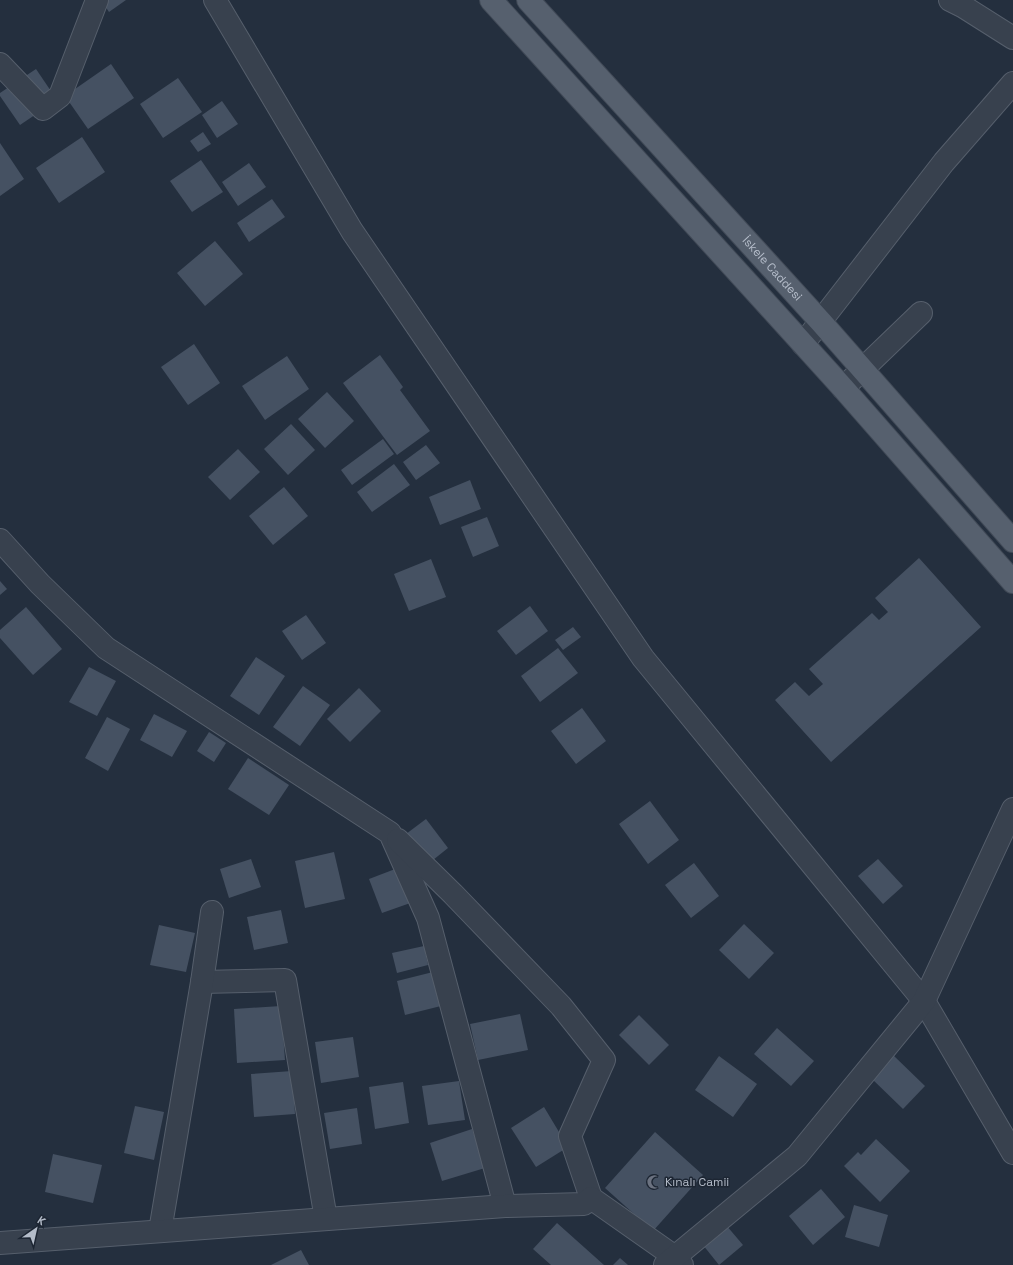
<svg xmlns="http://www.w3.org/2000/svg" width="1013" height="1265" font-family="'Space Grotesk',sans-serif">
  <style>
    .building { fill: #455162 }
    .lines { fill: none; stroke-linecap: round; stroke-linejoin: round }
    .minor-casing { stroke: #565f6c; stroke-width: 24 }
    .major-casing { stroke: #414a57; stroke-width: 24 }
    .minor { stroke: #38414e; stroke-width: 22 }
    .major { stroke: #56606e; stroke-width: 22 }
    .labels { text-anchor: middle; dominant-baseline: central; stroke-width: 3; stroke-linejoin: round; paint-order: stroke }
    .street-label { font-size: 12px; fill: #b4bcc9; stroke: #1d2633 }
    .poi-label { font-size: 12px; fill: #b4bcc9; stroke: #1d2633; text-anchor: start }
  </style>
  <rect width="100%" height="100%" fill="#242f3e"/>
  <!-- building -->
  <g class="building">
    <polygon points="101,0 126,0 109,12"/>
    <polygon points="111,64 134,98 88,129 65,96"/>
    <polygon points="36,69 57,100 20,125 0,96 0,93"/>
    <polygon points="178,78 202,112 163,138 140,104"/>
    <polygon points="222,101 238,124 217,138 202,115"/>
    <polygon points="203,132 211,144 198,152 190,141"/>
    <polygon points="82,137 105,172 59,203 36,168"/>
    <polygon points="0,143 24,179 0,196"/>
    <polygon points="201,160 223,192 192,212 170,181"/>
    <polygon points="249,163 266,187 238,206 222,182"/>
    <polygon points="272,199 285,217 249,242 237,223"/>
    <polygon points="215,241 243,274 205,306 177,273"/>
    <polygon points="194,344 220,383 188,405 161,367"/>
    <polygon points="380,355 403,387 400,390 430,431 397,455 343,383"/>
    <polygon points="287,356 309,389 265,420 242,386"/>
    <polygon points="327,392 354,421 325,448 298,419"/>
    <polygon points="291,424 315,450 288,475 264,449"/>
    <polygon points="383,439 394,454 352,485 341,470"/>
    <polygon points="426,445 440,463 416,480 403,462"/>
    <polygon points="238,449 260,472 230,500 208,477"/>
    <polygon points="394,464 410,485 372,512 357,492"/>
    <polygon points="470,480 481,509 440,525 429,497"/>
    <polygon points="284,487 308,516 273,545 249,516"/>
    <polygon points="487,517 499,546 473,557 461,527"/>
    <polygon points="919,558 981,627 831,762 775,700 795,682 809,696 823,684 809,669 872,613 879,620 888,612 875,598"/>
    <polygon points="431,559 446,597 409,611 394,574"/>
    <polygon points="0,581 7,589 0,595"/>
    <polygon points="530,606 548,631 516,655 497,631"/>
    <polygon points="26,607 62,649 33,675 0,638 0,630"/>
    <polygon points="306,615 326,643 302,660 282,631"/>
    <polygon points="573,627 581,637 563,650 555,640"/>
    <polygon points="558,648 578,673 540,702 521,676"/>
    <polygon points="256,657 285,676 259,715 230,696"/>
    <polygon points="89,667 116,681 97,716 69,702"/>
    <polygon points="303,686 330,705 300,746 273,727"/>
    <polygon points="359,688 381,711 350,742 327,719"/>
    <polygon points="582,708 606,741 576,764 551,731"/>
    <polygon points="154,714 187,731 172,757 140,740"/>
    <polygon points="107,717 130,729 108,771 85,758"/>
    <polygon points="209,732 226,743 214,762 197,751"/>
    <polygon points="248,758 289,785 269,815 228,789"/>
    <polygon points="650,801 679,840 648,864 619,824"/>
    <polygon points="426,819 448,848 428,864 406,834"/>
    <polygon points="334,852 345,899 305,908 295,861"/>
    <polygon points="251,859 261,887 229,898 220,869"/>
    <polygon points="878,859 903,886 883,904 858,876"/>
    <polygon points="694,863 719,896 691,918 665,885"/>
    <polygon points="403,866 416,901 382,913 369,879"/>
    <polygon points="281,910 288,943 254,950 247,917"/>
    <polygon points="744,924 774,953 749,979 719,950"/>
    <polygon points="159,925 195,933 186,972 150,965"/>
    <polygon points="424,946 428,965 397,973 392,953"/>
    <polygon points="433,972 441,1006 405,1015 397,981"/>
    <polygon points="281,1006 285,1060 237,1063 234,1009"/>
    <polygon points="520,1014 528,1050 478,1060 470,1024"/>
    <polygon points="639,1015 669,1045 649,1065 619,1035"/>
    <polygon points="777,1028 814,1061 791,1086 754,1054"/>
    <polygon points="353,1037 359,1077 321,1083 315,1042"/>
    <polygon points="893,1055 925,1086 903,1109 870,1077"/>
    <polygon points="719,1056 757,1084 733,1117 695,1090"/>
    <polygon points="292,1071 295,1114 254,1117 251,1074"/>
    <polygon points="459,1081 465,1120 428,1125 422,1086"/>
    <polygon points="403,1082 409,1123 375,1129 369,1087"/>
    <polygon points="135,1106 164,1112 154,1160 124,1153"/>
    <polygon points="544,1107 568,1147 536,1167 511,1128"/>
    <polygon points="357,1108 362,1144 330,1149 324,1113"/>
    <polygon points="472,1129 485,1168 442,1181 430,1143"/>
    <polygon points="655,1132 703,1175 653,1231 605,1188"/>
    <polygon points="876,1139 910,1171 880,1202 844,1166 858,1152 861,1155"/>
    <polygon points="53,1154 102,1165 93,1203 45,1192"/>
    <polygon points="821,1189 845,1217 813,1245 789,1216"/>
    <polygon points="854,1205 888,1215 879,1247 845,1237"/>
    <polygon points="557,1223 604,1265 551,1265 533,1249"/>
    <polygon points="726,1225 743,1245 719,1265 703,1245"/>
    <polygon points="301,1250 309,1265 271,1265"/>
    <polygon points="620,1258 628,1265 613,1265"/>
  </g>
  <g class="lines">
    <defs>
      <g id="minor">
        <polyline points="215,0 352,231 643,658 924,1001 1013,1153"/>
        <polyline points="950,0 964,7 1013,38"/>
        <polyline points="0,64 43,109 60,96 97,0"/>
        <polyline points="803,344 944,162 1013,83"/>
        <polyline points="843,388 921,313"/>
        <polyline points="0,540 40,584 106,648 390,833 428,918 505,1206"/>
        <polyline points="398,840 453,894 561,1006 604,1060 570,1136 591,1198"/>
        <polyline points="202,982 285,980 326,1219"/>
        <polyline points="160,1231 202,982 212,912"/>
        <polyline points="0,1243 505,1206 584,1204 591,1198 675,1257 682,1265"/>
        <polyline points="665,1265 797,1156 924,1001 1013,809"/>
      </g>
      <g id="major">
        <polyline points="491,0 843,388 1013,582"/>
        <path id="s1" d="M528,0L821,322L1013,541"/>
      </g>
    </defs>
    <!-- minor casing -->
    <use href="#minor" class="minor-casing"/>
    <!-- major casing -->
    <use href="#major" class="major-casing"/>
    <!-- minor -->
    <use href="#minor" class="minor"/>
    <!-- major -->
    <use href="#major" class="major"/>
  </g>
  <!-- icons -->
  <defs>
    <symbol id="mosque-bare" viewBox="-9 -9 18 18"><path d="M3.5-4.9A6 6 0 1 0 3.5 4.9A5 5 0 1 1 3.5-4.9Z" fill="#6b7280" stroke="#1d2633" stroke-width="2.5" paint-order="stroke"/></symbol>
  </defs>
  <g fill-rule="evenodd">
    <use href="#mosque-bare" x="644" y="1172" width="20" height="20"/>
  </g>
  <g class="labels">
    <!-- street labels -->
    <g class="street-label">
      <text stroke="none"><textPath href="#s1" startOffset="363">İskele Caddesi</textPath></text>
    </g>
    <!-- poi labels -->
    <g class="poi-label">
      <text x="665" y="1182">Kınalı Camii</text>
    </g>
  </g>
  <!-- north arrow -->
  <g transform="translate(36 1229) rotate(34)" stroke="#1d2633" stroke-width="3" paint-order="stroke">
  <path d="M0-3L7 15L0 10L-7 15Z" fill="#b4bcc9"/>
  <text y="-6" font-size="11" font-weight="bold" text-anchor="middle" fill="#b4bcc9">K</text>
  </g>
</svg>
